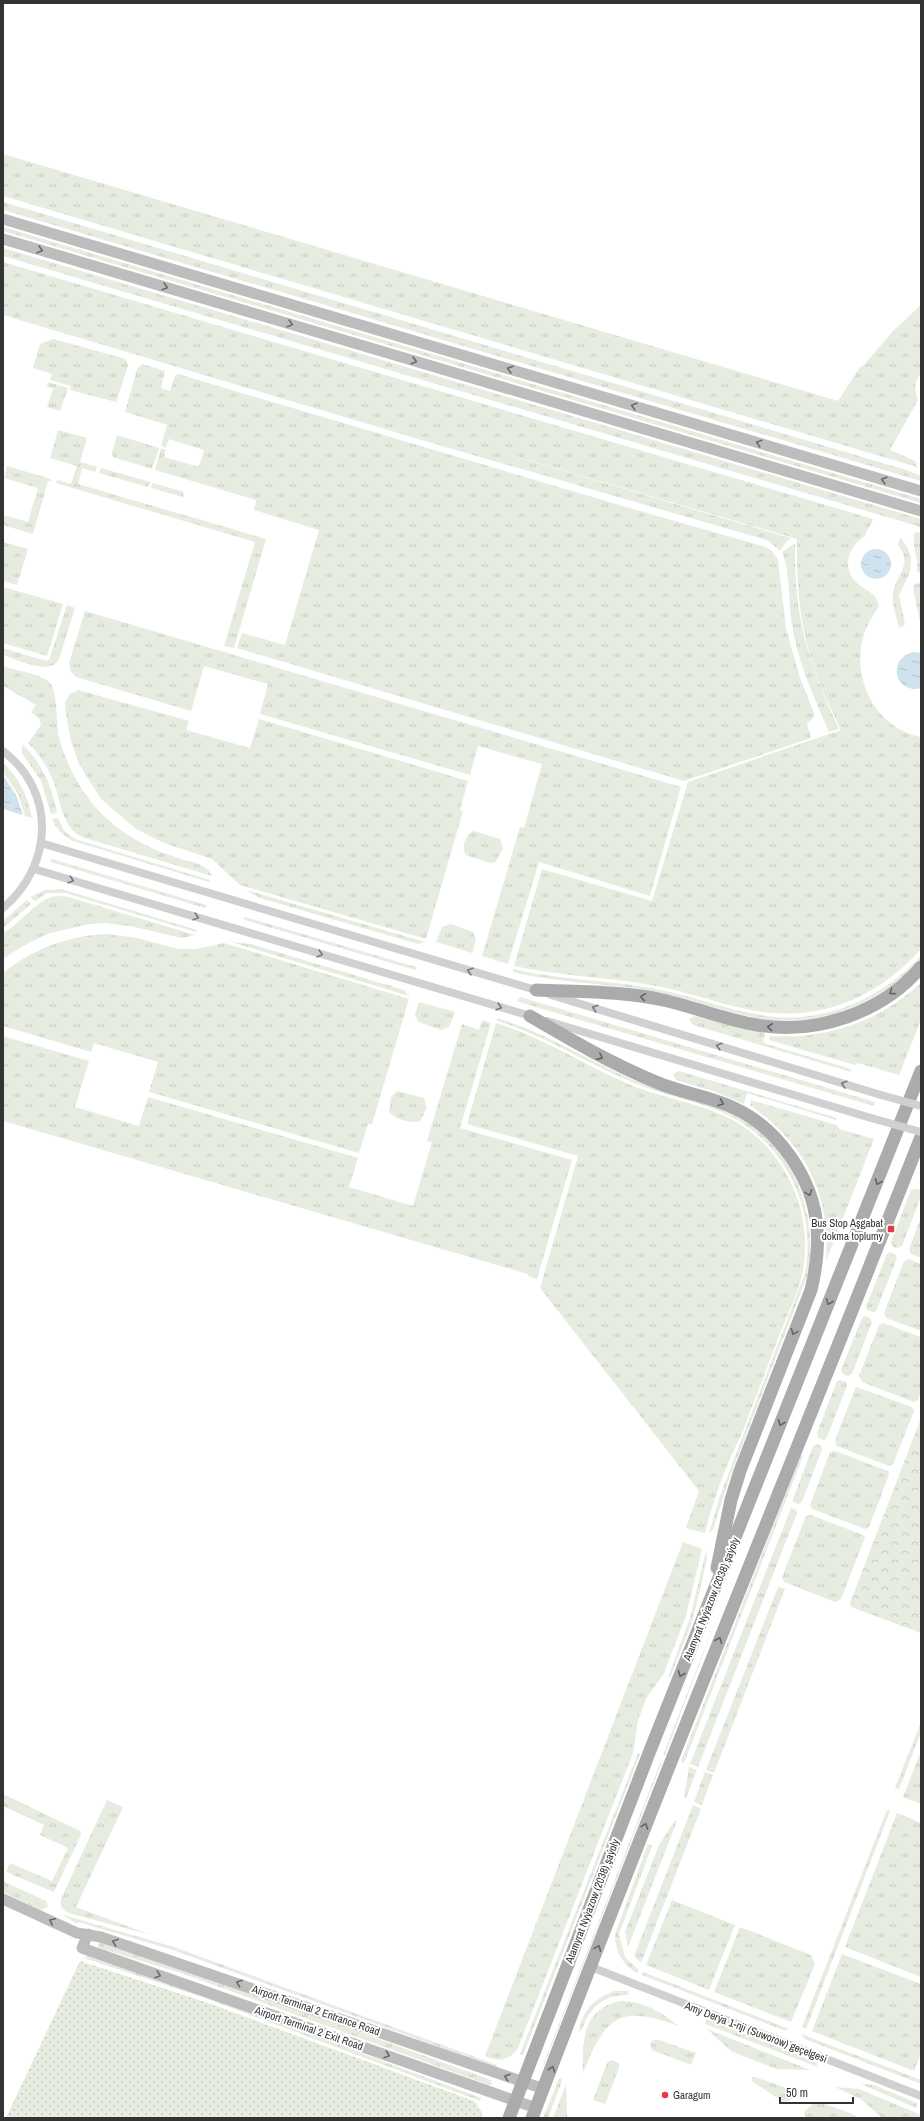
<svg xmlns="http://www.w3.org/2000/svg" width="924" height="2121" font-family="'Archivo Narrow',sans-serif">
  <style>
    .grass { fill: url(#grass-tufts) }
    .forest { fill: url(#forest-crowns) }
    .park { fill: url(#park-dots) }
    .water { fill: url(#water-ripples) }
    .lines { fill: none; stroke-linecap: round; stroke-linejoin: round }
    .street { stroke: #d0d0d0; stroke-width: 8 }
    .secondary { stroke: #bdbdbd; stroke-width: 11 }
    .primary { stroke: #ababab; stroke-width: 13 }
    .street-bridge { stroke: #d0d0d0; stroke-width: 8 }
    .oneway { stroke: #6a6a6a }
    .oneway2 { stroke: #7a7a7a }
    .oneway3 { stroke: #636363 }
    .poi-dot { fill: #e63946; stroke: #fff; stroke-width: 1.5 }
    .labels { text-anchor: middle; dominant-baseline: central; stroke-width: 4; stroke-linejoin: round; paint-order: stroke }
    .poi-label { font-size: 11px; fill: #333; stroke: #fff; text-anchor: end }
    .street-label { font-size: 11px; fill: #333; stroke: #fff }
  </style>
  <defs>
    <pattern id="grass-tufts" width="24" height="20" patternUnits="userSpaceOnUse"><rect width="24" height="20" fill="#e6ecdf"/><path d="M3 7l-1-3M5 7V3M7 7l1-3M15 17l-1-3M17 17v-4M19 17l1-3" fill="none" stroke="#c6cbc0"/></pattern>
    <pattern id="forest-crowns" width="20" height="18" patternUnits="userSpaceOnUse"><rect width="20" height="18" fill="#e6ecdf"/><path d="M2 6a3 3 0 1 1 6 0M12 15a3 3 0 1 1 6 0" fill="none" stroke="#c6cbc0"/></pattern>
    <pattern id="park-dots" width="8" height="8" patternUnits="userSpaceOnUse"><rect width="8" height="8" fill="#e6ecdf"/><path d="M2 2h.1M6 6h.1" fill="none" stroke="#c6cbc0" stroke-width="1.8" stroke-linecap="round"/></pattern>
    <pattern id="water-ripples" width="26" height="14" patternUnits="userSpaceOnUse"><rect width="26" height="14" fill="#cfe2ee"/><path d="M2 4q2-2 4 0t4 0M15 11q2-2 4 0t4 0" fill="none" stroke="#b2c2cd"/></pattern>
  </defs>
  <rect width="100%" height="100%" fill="#fff"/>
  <!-- grass -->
  <g class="grass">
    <path d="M3,154L838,401L861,366L862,367L893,331L921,305V373C914,381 914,390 918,400L890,450L915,461L917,467L3,196Z"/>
    <polygon points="3,202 906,470 921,476 921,481 3,210"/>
    <polygon points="3,227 921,499 921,503 3,231"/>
    <polygon points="3,248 921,519 921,527 3,256"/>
    <path d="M3,262L873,519C872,526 866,528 865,536C849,546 841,567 856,582C866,592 876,591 879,606C871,618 865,628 862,642C853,683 878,729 921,737V949C874,1002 811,1025 742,1008C711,1001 682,990 651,985C605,977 559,976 514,966L542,869L652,901L688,782L841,730C832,711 822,692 815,671C800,629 796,584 797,539L442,435L790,538L791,539L788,540L780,551L770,542L763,539L425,441L3,315Z"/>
    <polygon points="53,339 126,359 128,366 116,402 70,390 71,386 50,380 52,374 33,368 40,344"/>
    <polygon points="142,364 165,371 161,388 170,391 175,376 178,374 626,507 766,547 772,551 778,560 786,628 800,678 814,713 814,717 807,724 811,738 684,781 237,648 242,633 285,645 319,530 254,510 256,500 155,470 161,448 166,450 164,457 199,467 204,450 169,439 166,448 161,446 167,425 125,412 137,369"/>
    <polygon points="48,382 68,388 60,411 47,407 53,388 47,387"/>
    <polygon points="58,430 87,438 80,462 97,467 95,472 82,468 78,484 266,539 234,648 224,646 255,542 56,483 57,480 71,484 77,466 50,458"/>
    <polygon points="117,435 159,448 152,469 113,457 112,453"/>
    <polygon points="7,466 51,479 50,481 48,481 33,534 3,525 3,515 28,522 38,488 4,478"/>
    <polygon points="101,468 150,482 148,487 99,473"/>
    <polygon points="153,483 184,492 183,497 151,488"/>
    <path d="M916,532L921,533V574L917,571C919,558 912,547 914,534Z"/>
    <path d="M900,537L908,548L911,558L910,572L899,595L905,625L899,628C897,618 892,605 893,595C895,575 914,566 898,545Z"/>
    <polygon points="3,542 28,549 17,585 3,581"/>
    <path d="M794,544H795C794,617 808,663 839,729L829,732C814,697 798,663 792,625C788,602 791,574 782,552Z"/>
    <polygon points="921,583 921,627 913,588 915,584"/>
    <polygon points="3,587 63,604 47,656 3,643"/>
    <path d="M67,605L75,608L59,659C50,676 18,660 3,655V648L46,661L49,660Z"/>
    <polygon points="85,611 681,787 650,896 539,862 508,964 482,956 520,827 524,828 542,764 478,746 470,775 260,714 268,684 204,666 191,711 76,677 71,672 69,663"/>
    <path d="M3,666C14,670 41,674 49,682C58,690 56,724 59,738C67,765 79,789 98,810C120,833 148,849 178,858C189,862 207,863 212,876L85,838C60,829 62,800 52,778C47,765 38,753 28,743L41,725L39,718L31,712L36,705L3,686Z"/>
    <polygon points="78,690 189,721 186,730 250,748 259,719 468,781 460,810 463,811 426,939 240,885 212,859 164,843 136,829 101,799 79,764 71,741 66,715 65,702 70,694"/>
    <path d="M22,744C42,763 52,786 57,813L51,814L41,781L22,753Z"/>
    <path d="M3,763C19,778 28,796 32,818L25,816L18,794L3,772Z"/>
    <path d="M58,818L64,831L75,839L210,880L209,882L73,841C64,836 56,829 52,819Z"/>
    <path d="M474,831L500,839L503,848L496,862L490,863L466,855C461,847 465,834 474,831Z"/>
    <polygon points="52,859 206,905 207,907 205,908 51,862 50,860"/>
    <polygon points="61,889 197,930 196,932 65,893 47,893 35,901 30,897 45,890"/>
    <polygon points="246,890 425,942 418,944 260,898"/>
    <path d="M56,896L69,897L195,935L182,938L130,926L104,923L84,925L47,934L21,947L3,959V933C21,924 36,899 56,896Z"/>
    <polygon points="27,900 31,904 3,928 3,921"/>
    <polygon points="245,917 416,967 417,969 415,970 245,920 243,918"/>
    <polygon points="451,924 473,932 476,940 472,953 436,942 442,927"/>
    <path d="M106,934L137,938L178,949H196L224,943L409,999L372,1124H368L359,1153L149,1092L158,1062L94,1043L91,1052L3,1026V973C33,949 67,936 106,934Z"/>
    <polygon points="231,942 251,944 404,990 409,996"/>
    <path d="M921,956V960C879,1003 824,1027 763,1019C724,1013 689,997 651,991C605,983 558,983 513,972V969C560,980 605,980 651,988C688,994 723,1009 760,1015C821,1026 880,1000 921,956Z"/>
    <path d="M921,983V1020L899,1075L858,1063L855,1065L769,1040L770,1036C827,1040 879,1021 921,983Z"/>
    <polygon points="520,997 875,1102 874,1106 519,1002 518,999"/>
    <polygon points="419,1002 455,1012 449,1027 441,1030 418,1022 415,1014"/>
    <polygon points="695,1016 743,1029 765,1033 763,1043 851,1069 851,1072 693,1025 689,1019"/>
    <path d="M497,1018C545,1032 587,1060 633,1080C666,1093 701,1099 733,1115C792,1142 819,1213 808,1274L728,1482L713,1530L709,1533L720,1496L805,1273C817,1208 785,1141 724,1113C694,1100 662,1095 632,1082C586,1063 544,1035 497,1021Z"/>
    <polygon points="482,1020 491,1023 460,1128 572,1160 537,1279 528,1276 528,1274 3,1121 3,1036 89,1061 75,1107 139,1126 148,1097 358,1158 349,1187 413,1206 432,1142 427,1141 462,1024 479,1030"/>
    <path d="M496,1023C545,1038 587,1067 633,1086C669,1100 712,1105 744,1127C788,1158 811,1212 804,1265C800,1290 788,1313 779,1336C770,1360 761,1383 752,1407C748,1415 746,1425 742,1433C727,1463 713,1499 705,1533L686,1528L699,1491L540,1288L578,1156L467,1124Z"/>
    <polygon points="679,1071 837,1118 836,1120 747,1093 744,1104 713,1091 676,1080 673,1074"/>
    <path d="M397,1091L424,1098L427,1108L420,1121C412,1124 394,1119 389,1112L391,1097Z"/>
    <path d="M751,1100L837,1125L839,1129L874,1139L826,1261C831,1193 804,1143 750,1105Z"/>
    <polygon points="915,1189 920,1190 921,1196 902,1246 897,1248 893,1247 891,1242 911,1190"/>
    <polygon points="921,1217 921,1258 911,1254 909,1249"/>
    <polygon points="890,1252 895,1254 897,1258 876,1311 873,1312 867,1310 866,1307 887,1254"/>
    <polygon points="909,1259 921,1264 921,1331 886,1318 884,1313 904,1261"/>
    <polygon points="865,1316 870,1318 872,1322 852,1374 848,1376 843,1374 841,1370 862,1318"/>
    <polygon points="883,1323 921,1337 921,1392 918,1400 914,1402 862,1382 859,1376 879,1325"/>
    <polygon points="841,1380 846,1382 847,1386 827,1437 824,1440 818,1438 817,1433 837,1381"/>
    <polygon points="856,1387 912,1407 914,1411 893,1464 889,1466 837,1446 835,1440"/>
    <polygon points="817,1444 821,1446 822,1449 802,1502 799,1504 793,1502 793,1499 813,1446"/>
    <polygon points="835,1451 888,1471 889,1475 869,1527 865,1529 812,1509 810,1505 830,1452"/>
    <polygon points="801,1455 803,1456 684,1763 681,1761"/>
    <polygon points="791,1508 796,1510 797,1513 698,1767 690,1764"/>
    <polygon points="811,1515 863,1535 865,1537 841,1599 835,1602 784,1582 782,1577 806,1516"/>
    <path d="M683,1542L702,1549L686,1616L664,1673L646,1699L638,1720L633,1753L518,2048C510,2061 498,2062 485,2056Z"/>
    <polygon points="706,1551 707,1559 693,1619 670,1678 668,1677 690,1618"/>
    <polygon points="778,1587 785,1589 714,1773 706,1770"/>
    <polygon points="723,1602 665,1755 663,1755"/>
    <polygon points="921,1722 921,1732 899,1789 895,1788"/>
    <polygon points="921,1751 921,1804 903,1797"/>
    <polygon points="638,1753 640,1754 523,2055 520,2054"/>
    <polygon points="661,1761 662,1762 544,2065 543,2065"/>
    <polygon points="689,1767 697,1770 686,1798 684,1797"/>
    <polygon points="705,1772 713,1775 702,1805 694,1802"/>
    <polygon points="3,1794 80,1831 81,1835 54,1892 6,1872 10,1863 52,1881 68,1848 40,1835 44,1825 3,1806"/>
    <polygon points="107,1800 123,1807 76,1907 151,1935 68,1913 61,1907 61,1899"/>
    <polygon points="693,1805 701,1809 641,1963 634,1956"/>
    <polygon points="887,1810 890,1811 806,2029 802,2027"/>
    <polygon points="897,1813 921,1823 921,1977 845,1947"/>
    <polygon points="675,1820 677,1821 628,1947 625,1932 659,1845"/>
    <path d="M648,1844L652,1846L619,1934L625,1957L639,1970L637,1973C623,1965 615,1951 615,1934Z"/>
    <polygon points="3,1881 46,1901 48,1907 41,1910 3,1892"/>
    <polygon points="672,1900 735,1925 709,1990 646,1965"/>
    <polygon points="63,1915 174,1947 497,2065 497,2068 173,1950 78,1922 77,1924"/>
    <polygon points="740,1927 811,1955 815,1964 791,2022 714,1992"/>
    <polygon points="101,1942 249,1992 491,2080 492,2085 489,2085 181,1973 99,1948 98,1943"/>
    <polygon points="842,1954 921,1984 921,2053 914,2071 812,2031"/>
    <polygon points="88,1956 206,1995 481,2098 480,2101 205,1998 84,1958"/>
    <polygon points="643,1972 789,2029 783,2030 642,1975"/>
    <path d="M615,1991H629L628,1995C609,1994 595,2003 586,2019C584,2024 583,2029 579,2032C582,2011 594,1998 615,1991Z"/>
    <path d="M621,2001C643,2001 662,2012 678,2026C618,2004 606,2017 583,2073C582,2041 583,2008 621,2001Z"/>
    <polygon points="707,2019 816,2062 818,2067 705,2024"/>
    <polygon points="707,2029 810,2070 776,2069 731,2051"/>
    <polygon points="801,2034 921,2080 921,2084 805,2039"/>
    <polygon points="653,2040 659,2040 696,2053 691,2065 652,2050 650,2044"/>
    <polygon points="611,2060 619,2063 619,2068 605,2104 593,2100 607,2063"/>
    <polygon points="755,2077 789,2089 793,2096 789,2101 783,2102 752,2081 752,2077"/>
    <polygon points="561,2078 562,2081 548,2118 543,2118 559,2079"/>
    <polygon points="566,2084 567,2117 553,2118"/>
    <polygon points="861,2084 874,2085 917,2103 916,2108"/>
    <polygon points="835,2087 859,2089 921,2115 921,2118 882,2118 861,2099"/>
    <polygon points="816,2101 850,2113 858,2118 806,2118 804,2112"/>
  </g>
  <!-- forest -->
  <polygon class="forest" points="921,1418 921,1633 851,1607 850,1603"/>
  <!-- park -->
  <polygon class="park" points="80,1961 205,2002 474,2101 481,2111 483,2118 6,2118"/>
  <!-- water -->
  <g class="water">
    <circle cx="876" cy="564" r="15"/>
    <path d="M913,652L921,653V688C895,695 886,659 913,652Z"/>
    <polygon points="3,775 16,795 23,815 3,809"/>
  </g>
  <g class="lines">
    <!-- street -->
    <g class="street">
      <path d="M3,751C57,792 53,866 3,908"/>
      <polyline points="41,843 539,991"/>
      <polyline points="34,869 534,1017"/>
      <polyline points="551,995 881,1095"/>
      <polyline points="547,1021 871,1118"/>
      <polyline points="591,1967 921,2096"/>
    </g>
    <!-- secondary -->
    <g class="secondary">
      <polyline points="3,219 921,491"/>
      <polyline points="3,239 921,511"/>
      <polyline points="3,1899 77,1933 101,1937 544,2089"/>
      <polyline points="88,1934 82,1948 536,2108"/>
    </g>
    <!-- primary -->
    <g class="primary">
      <path d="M536,990C578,992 622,991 663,1000C695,1007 725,1020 757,1025C816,1035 882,1013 921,967"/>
      <path d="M530,1016C571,1040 612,1064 656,1082C681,1093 709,1096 734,1108C778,1128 813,1178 817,1227C819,1249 816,1269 811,1290L740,1471L731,1500L717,1568"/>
      <polyline points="509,2118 649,1753 921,1071"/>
      <path d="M532,2118C657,1789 792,1464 921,1137"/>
    </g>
    <!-- street-bridge -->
    <g class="street-bridge">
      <polyline points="881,1095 921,1106"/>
      <polyline points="871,1118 921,1132"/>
    </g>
  </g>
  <!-- one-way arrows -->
  <defs><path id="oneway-chevron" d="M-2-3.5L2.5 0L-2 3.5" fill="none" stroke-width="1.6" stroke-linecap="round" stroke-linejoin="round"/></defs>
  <g class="oneway">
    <use href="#oneway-chevron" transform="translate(40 250) rotate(16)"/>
    <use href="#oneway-chevron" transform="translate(165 287) rotate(16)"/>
    <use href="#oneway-chevron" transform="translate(290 324) rotate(16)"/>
    <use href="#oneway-chevron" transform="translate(414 361) rotate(16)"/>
    <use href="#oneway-chevron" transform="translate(510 369) rotate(-163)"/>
    <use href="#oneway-chevron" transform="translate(634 406) rotate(-163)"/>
    <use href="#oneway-chevron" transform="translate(759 443) rotate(-163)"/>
    <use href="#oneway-chevron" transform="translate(884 480) rotate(-163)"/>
    <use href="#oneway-chevron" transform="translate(52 1921) rotate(-155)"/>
    <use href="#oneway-chevron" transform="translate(115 1942) rotate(-161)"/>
    <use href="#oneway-chevron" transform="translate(158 1975) rotate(19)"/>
    <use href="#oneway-chevron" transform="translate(239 1983) rotate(-161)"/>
    <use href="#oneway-chevron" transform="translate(387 2055) rotate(19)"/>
    <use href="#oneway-chevron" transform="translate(507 2077) rotate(-161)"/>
  </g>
  <g class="oneway2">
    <use href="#oneway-chevron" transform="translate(71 880) rotate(17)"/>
    <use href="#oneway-chevron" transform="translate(196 917) rotate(17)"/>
    <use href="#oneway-chevron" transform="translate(320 954) rotate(17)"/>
    <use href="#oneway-chevron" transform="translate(470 971) rotate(-164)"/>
    <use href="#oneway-chevron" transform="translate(499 1007) rotate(16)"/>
    <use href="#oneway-chevron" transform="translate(595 1008) rotate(-163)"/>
    <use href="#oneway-chevron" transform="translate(719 1046) rotate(-163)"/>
    <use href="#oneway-chevron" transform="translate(844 1084) rotate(-163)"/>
  </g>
  <g class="oneway3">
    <use href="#oneway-chevron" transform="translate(892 992) rotate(146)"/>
    <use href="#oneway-chevron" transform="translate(643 997) rotate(-172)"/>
    <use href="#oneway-chevron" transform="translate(770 1027) rotate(-174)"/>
    <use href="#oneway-chevron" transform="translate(600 1057) rotate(27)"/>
    <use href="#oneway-chevron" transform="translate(721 1103) rotate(21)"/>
    <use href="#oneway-chevron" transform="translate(878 1182) rotate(112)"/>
    <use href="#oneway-chevron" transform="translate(809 1193) rotate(69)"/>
    <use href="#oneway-chevron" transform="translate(829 1302) rotate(112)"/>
    <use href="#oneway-chevron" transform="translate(794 1332) rotate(111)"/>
    <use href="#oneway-chevron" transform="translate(781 1423) rotate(112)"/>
    <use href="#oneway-chevron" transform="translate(719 1640) rotate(-68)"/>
    <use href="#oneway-chevron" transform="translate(681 1674) rotate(112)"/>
    <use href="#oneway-chevron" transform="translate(645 1826) rotate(-69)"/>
    <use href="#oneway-chevron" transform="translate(598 1948) rotate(-69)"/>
    <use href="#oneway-chevron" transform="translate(552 2069) rotate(-69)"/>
  </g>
  <!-- markers -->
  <g class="poi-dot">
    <rect x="887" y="1225" width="8" height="8" rx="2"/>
    <circle cx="665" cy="2095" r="4"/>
  </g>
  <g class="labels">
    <!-- poi labels -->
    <g class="poi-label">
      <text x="883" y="1223">Bus Stop Aşgabat<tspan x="883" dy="13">dokma toplumy</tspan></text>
      <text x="673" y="2095" text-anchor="start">Garagum</text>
    </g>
    <!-- street labels -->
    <g class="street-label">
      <text transform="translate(711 1599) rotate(-68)">Atamyrat Nyýazow (2038) şaýoly</text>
      <text transform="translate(592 1901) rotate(-69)">Atamyrat Nyýazow (2038) şaýoly</text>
      <text transform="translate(316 2010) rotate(19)">Airport Terminal 2 Entrance Road</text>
      <text transform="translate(309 2028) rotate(19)">Airport Terminal 2 Exit Road</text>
      <text transform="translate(756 2032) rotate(21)">Amy Derýa 1-nji (Suworow) geçelgesi</text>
    </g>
  </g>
  <!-- border -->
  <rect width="924" height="2121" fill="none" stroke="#333333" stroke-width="8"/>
  <!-- scale -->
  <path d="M780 2097v6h73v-6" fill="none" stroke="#333333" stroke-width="2"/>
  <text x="786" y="2097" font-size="12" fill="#333333" stroke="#ffffff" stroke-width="3" paint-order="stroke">50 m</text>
</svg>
